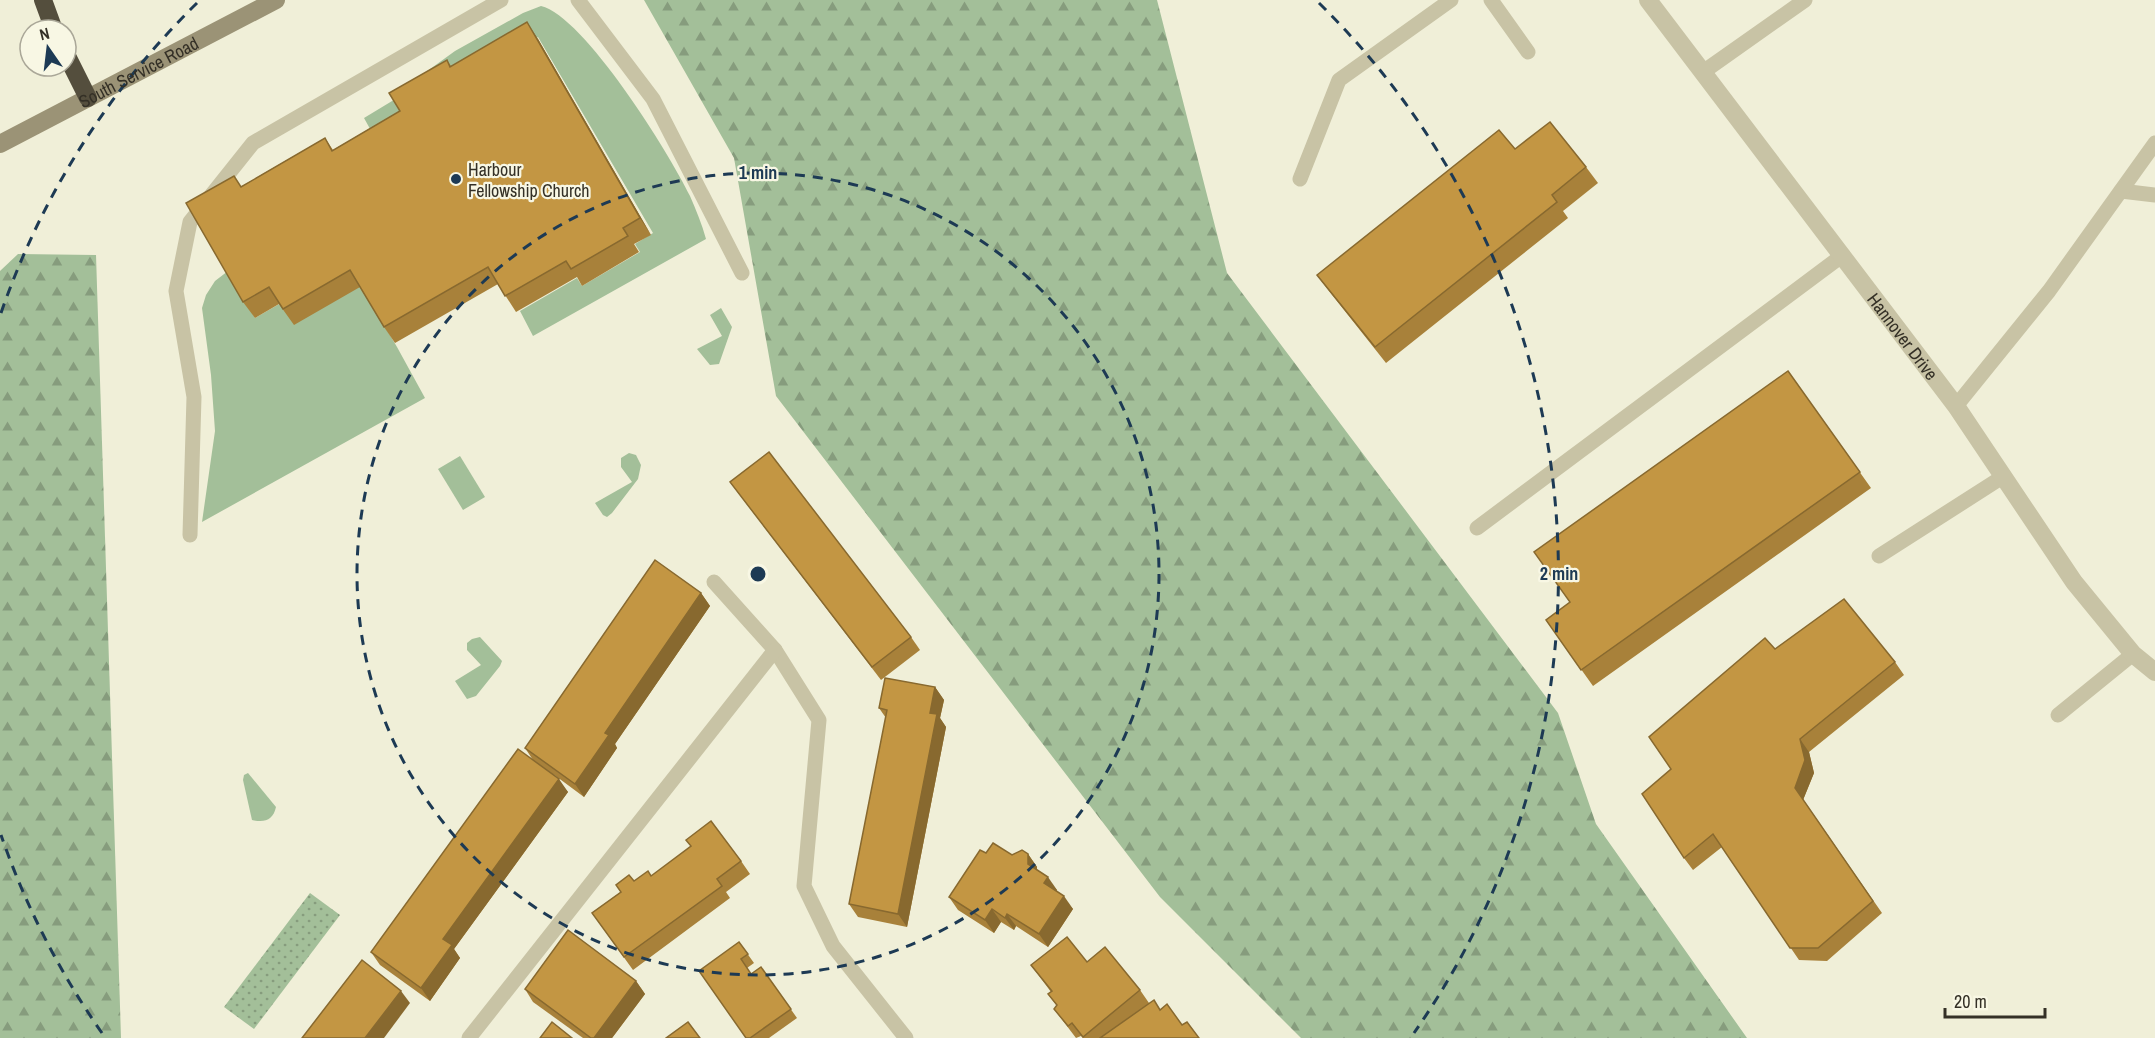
<svg xmlns="http://www.w3.org/2000/svg" width="2155" height="1038" font-family="'Archivo Narrow',sans-serif">
  <style>
    .green { fill: #a3bf99 }
    .forest { fill: url(#forest-firs) }
    .garden { fill: url(#garden-dots) }
    .lines { fill: none; stroke-linecap: round; stroke-linejoin: round }
    .lane { stroke: #c8c3a5; stroke-width: 15 }
    .street { stroke: #c8c3a5; stroke-width: 18 }
    .secondary { stroke: #9b9376; stroke-width: 18 }
    .highway { stroke: #544e3d; stroke-width: 18 }
    .wall { fill: #a8813a }
    .shaded-wall { fill: #88692f }
    .building { fill: #c39643; stroke: #88692f; stroke-width: 1.5 }
    .ring { fill: none; stroke: #1d3a54; stroke-width: 3; stroke-dasharray: 10 8 }
    .poi-dot { fill: #1d3a54; stroke: #f8f7e4; stroke-width: 2 }
    .labels { text-anchor: middle; dominant-baseline: central; stroke-width: 4.5; stroke-linejoin: round; paint-order: stroke }
    .street-label { font-size: 18px; fill: #343026; stroke: #f8f7e4 }
    .poi-label { font-size: 18px; fill: #343026; stroke: #f8f7e4; text-anchor: start }
    .centre { fill: #1d3a54; stroke: #f8f7e4; stroke-width: 3 }
    .ring-label { font-size: 18px; text-anchor: middle; font-weight: bold; fill: #1d3a54; stroke: #f8f7e4; stroke-width: 4.5; stroke-linejoin: round; paint-order: stroke }
  </style>
  <defs>
    <pattern id="forest-firs" width="22" height="20" patternUnits="userSpaceOnUse" patternTransform="scale(1.5)"><rect width="22" height="20" fill="#a3bf99"/><path d="M5 1l3.5 6h-7zM16 11l3.5 6h-7z" fill="#869c7d"/></pattern>
    <pattern id="garden-dots" width="8" height="8" patternUnits="userSpaceOnUse" patternTransform="scale(1.5)"><rect width="8" height="8" fill="#a3bf99"/><path d="M2 2h.1M6 6h.1" fill="none" stroke="#869c7d" stroke-width="1.8" stroke-linecap="round"/></pattern>
  </defs>
  <rect width="100%" height="100%" fill="#f0efd8"/>
  <!-- green -->
  <g class="green">
    <path d="M541,6C584,16 670,154 690,196C696,210 702,224 706,239L533,336L520,311L577,278L582,286L640,252L635,244L653,233L538,37L410,128L379,145L364,118L402,95L419,77L455,51L523,13Z"/>
    <polygon points="228,271 255,318 281,303 361,286 397,347 425,398 202,522 215,431 211,375 202,308 206,295 215,281"/>
    <polygon points="721,308 732,327 719,364 710,365 697,349 722,336 710,315"/>
    <polygon points="629,453 636,455 641,465 638,479 612,513 607,517 603,515 595,503 632,482 621,467 621,458"/>
    <polygon points="460,456 485,497 463,510 438,469"/>
    <polygon points="480,637 502,661 500,666 476,696 467,699 455,681 481,665 467,650 467,643 472,639"/>
    <path d="M248,773L276,807C273,820 265,823 252,820L243,780L244,775Z"/>
  </g>
  <!-- forest -->
  <g class="forest">
    <polygon points="644,0 1157,0 1227,273 1558,713 1596,824 1747,1038 1301,1038 1160,897 776,396 734,158"/>
    <polygon points="18,254 96,255 121,1038 0,1038 0,271"/>
  </g>
  <!-- garden -->
  <polygon class="garden" points="310,893 340,915 254,1029 224,1007"/>
  <g class="lines">
    <!-- lane -->
    <g class="lane">
      <polyline points="578,0 653,99 742,273"/>
      <polyline points="1491,0 1528,52"/>
      <polyline points="1703,72 1805,0"/>
      <polyline points="1300,179 1339,80 1451,0"/>
      <polyline points="2121,191 2155,195"/>
      <polyline points="1956,406 2049,291 2155,143"/>
      <polyline points="1477,528 1843,255"/>
      <polyline points="190,535 194,397 176,291 190,222 253,143 501,0"/>
      <polyline points="1879,556 2004,476"/>
      <polyline points="714,582 775,650 819,720 804,886 833,946 906,1038"/>
      <polyline points="2058,715 2133,654"/>
      <polyline points="469,1038 775,650"/>
    </g>
    <!-- street -->
    <path class="street" id="s1" d="M1648,0L1956,406L2074,582L2133,654L2155,672"/>
    <!-- secondary -->
    <path class="secondary" id="s2" d="M0,144L276,0"/>
    <!-- highway -->
    <g class="highway">
      <polyline points="43,0 54,30"/>
      <polyline points="66,54 88,98"/>
    </g>
  </g>
  <!-- wall -->
  <g class="wall">
    <polygon points="538,39 651,235 634,244 639,252 582,286 577,277 516,312 498,284 395,343 384,327 360,287 294,325 279,304 255,318 243,302 242,186 325,138 333,150 400,111 447,60 451,66"/>
    <polygon points="1515,149 1586,167 1598,183 1563,211 1568,218 1386,363 1329,291 1317,275"/>
    <polygon points="1788,371 1871,488 1593,686 1546,620 1569,603"/>
    <polygon points="730,482 911,637 920,650 881,680"/>
    <polygon points="701,593 710,606 615,744 617,748 584,797 553,774 568,792 454,949 460,958 430,1001 380,965 371,952 533,760 525,748"/>
    <polygon points="1775,649 1895,662 1904,675 1809,752 1814,773 1803,800 1882,913 1827,961 1799,960 1722,847 1693,870 1684,858 1671,769"/>
    <polygon points="935,687 944,700 940,718 946,727 907,927 858,917 849,904 886,718 879,708"/>
    <polygon points="986,853 1012,855 1028,854 1037,867 1037,870 1057,890 1056,891 1073,909 1048,947 1016,926 1014,930 1001,922 994,933 958,910 949,897"/>
    <polygon points="741,861 750,874 726,892 730,898 633,970 592,913 621,892 634,881 651,876"/>
    <polygon points="739,942 754,963 747,968 751,974 761,967 797,1018 769,1038 746,1038"/>
    <polygon points="1087,962 1140,990 1149,1003 1160,1010 1199,1038 1083,1038 1081,1036 1076,1038 1054,1009 1057,1006 1048,994 1051,992 1031,965"/>
    <polygon points="636,981 645,994 612,1038 583,1038 533,1002 525,989"/>
  </g>
  <!-- shaded-wall -->
  <g class="shaded-wall">
    <polygon points="527,22 538,39 651,235 640,218"/>
    <polygon points="701,593 710,606 615,744 617,748 584,797 575,784 605,733"/>
    <polygon points="935,687 944,700 940,718 946,727 907,927 898,914 930,713"/>
    <polygon points="1800,739 1809,752 1814,773 1803,800 1882,913 1795,788"/>
    <polygon points="559,779 568,792 454,949 460,958 430,1001 421,988 443,939"/>
    <polygon points="1028,854 1037,867 1036,876 1028,864"/>
    <polygon points="1048,877 1057,890 1053,896 1044,883"/>
    <polygon points="1064,896 1073,909 1048,947 1039,934"/>
    <polygon points="992,909 1001,922 994,933 985,920"/>
    <polygon points="1007,914 1016,926 1014,930 1005,918"/>
    <polygon points="636,981 645,994 612,1038 594,1038"/>
    <polygon points="401,991 410,1003 384,1038 365,1038"/>
  </g>
  <!-- building -->
  <g class="building">
    <polygon points="527,22 640,218 623,228 628,236 571,269 566,261 505,296 488,267 384,327 350,270 283,309 269,287 243,302 186,203 234,176 241,187 325,138 332,151 400,111 389,93 447,60 450,67"/>
    <polygon points="1550,122 1586,167 1552,195 1557,202 1375,347 1317,275 1499,130 1515,149"/>
    <polygon points="1788,371 1860,472 1581,670 1546,620 1570,602 1534,552"/>
    <polygon points="769,452 911,637 872,667 730,482"/>
    <polygon points="655,560 701,593 605,733 609,735 575,784 525,748"/>
    <polygon points="1844,599 1895,662 1800,739 1805,760 1795,788 1873,901 1818,948 1790,948 1713,834 1684,858 1642,794 1671,769 1649,737 1765,638 1775,649"/>
    <polygon points="885,678 935,687 930,713 937,714 898,914 849,904 887,710 879,708"/>
    <polygon points="518,749 559,779 443,939 452,945 421,988 371,952"/>
    <polygon points="711,821 741,861 717,879 722,886 624,957 592,913 621,892 616,885 629,875 634,881 648,871 651,876 691,846 686,840"/>
    <polygon points="993,843 1012,855 1022,850 1028,854 1028,864 1048,877 1044,883 1064,896 1039,934 1007,914 1005,918 992,909 985,920 949,897 980,850 986,853"/>
    <polygon points="568,930 636,981 594,1038 591,1038 525,989"/>
    <polygon points="1067,937 1087,962 1105,947 1140,990 1083,1037 1072,1023 1068,1026 1054,1009 1057,1005 1048,994 1052,991 1031,965"/>
    <polygon points="739,942 748,954 741,959 751,974 761,967 791,1009 750,1038 746,1038 699,971"/>
    <polygon points="362,960 401,991 365,1038 302,1038"/>
    <polygon points="1154,1000 1160,1010 1167,1004 1182,1025 1187,1022 1199,1038 1100,1038"/>
    <polygon points="552,1022 572,1038 540,1038"/>
    <polygon points="688,1022 700,1038 666,1038"/>
  </g>
  <!-- distance rings -->
  <g class="ring">
    <circle cx="758" cy="574" r="401"/>
    <path d="M102 1033A801 801 0 0 1 1 835M1 313A801 801 0 0 1 197 3M1319 3A801 801 0 0 1 1414 1033"/>
  </g>
  <!-- markers -->
  <circle class="poi-dot" cx="456" cy="179" r="6"/>
  <g class="labels">
    <!-- street labels -->
    <g class="street-label">
      <text stroke="none"><textPath href="#s2" startOffset="156">South Service Road</textPath></text>
      <text stroke="none"><textPath href="#s1" startOffset="422">Hannover Drive</textPath></text>
    </g>
    <!-- poi labels -->
    <g class="poi-label">
      <text x="468" y="169">Harbour<tspan x="468" dy="21">Fellowship Church</tspan></text>
    </g>
  </g>
  <circle cx="758" cy="574" r="9" class="centre"/>
  <g class="ring-label">
    <text x="758" y="179">1 min</text>
    <text x="1559" y="580">2 min</text>
  </g>
  <!-- north arrow -->
  <g transform="translate(48 48) rotate(346)"><circle r="28" fill="#f8f7e4" stroke="#aaa798" stroke-width="1.5"/>
  <path d="M0-4.5L10 22L0 15L-10 22Z" fill="#1d3a54"/>
  <text y="-9" font-size="16" font-weight="bold" text-anchor="middle" fill="#343026">N</text>
  </g>
  <!-- scale -->
  <path d="M1945 1008v9h100v-9" fill="none" stroke="#343026" stroke-width="3"/>
  <text x="1954" y="1008" font-size="18" fill="#343026" stroke="#f8f7e4" stroke-width="4.5" paint-order="stroke">20 m</text>
</svg>
